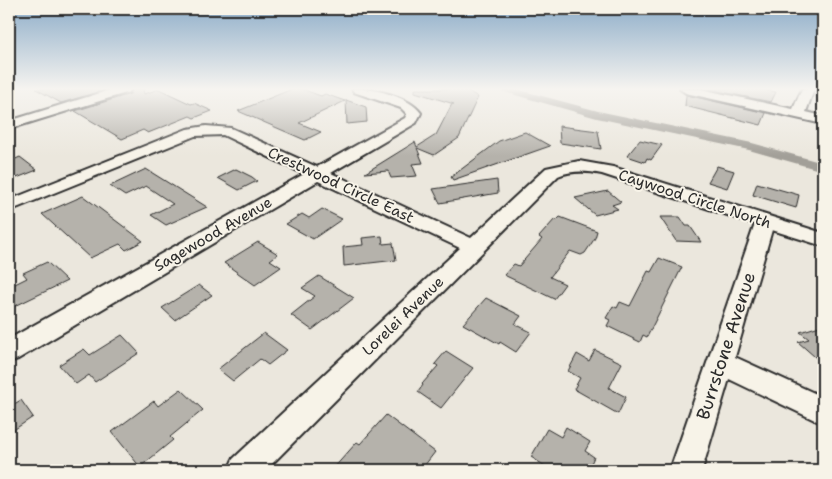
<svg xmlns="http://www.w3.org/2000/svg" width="832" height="479" font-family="'Shantell Sans',sans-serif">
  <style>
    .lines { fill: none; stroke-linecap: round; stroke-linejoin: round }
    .canal { fill: #a29f98; fill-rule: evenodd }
    .building { fill: #b5b2ab; stroke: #2b2b2b }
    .minor-casing { stroke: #2b2b2b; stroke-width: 4 }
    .minor { fill: #f7f3e8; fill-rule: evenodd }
    .labels { text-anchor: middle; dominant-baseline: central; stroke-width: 4; stroke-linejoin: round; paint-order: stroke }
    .street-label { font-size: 15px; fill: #2b2b2b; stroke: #f7f3e8 }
    .near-street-label { font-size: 18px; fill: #2b2b2b; stroke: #f7f3e8 }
  </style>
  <rect width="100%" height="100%" fill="#ebe7dd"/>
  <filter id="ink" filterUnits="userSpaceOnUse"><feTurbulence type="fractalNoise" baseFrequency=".02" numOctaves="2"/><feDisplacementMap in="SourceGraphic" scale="10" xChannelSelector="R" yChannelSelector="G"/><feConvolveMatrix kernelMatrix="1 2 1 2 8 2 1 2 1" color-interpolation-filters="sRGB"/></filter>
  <g filter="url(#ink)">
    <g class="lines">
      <!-- canal -->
      <polygon class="canal" points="500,89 516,89 598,111 752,143 823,163 823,171 749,150 597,118 501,91"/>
    </g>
    <!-- building -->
    <g class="building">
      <polygon points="36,89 108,89 61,103"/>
      <polygon points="133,89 143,89 144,94 159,89 191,104 194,103 212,111 194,118 190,116 148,133 143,130 122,139 75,111 130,94"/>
      <polygon points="292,89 302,89 321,96 325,94 345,101 299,123 321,132 305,140 238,111"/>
      <polygon points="415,89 465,89 478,97 459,138 434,155 417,148 423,163 412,164 417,176 391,178 388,171 365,173 415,142 417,147 436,135 452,104 454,104 415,92"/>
      <polygon points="708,89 761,89 776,92 771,102"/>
      <polygon points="686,95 766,113 761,125 685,106"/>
      <polygon points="346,100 366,107 367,122 347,124"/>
      <polygon points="559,126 598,131 601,149 560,143"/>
      <polygon points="525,132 550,146 453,180 451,177 499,141"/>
      <polygon points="640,140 662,145 651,160 647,158 645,162 627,156"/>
      <polygon points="20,157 37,170 9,181 9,162"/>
      <polygon points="717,166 734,171 727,188 708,182"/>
      <polygon points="146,169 162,179 207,207 166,225 151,215 173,204 146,186 125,196 110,186"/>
      <polygon points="236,169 252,177 257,181 239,190 218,178"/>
      <polygon points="497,180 498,193 440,203 433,189"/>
      <polygon points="757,183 799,195 796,208 753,195"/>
      <polygon points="608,191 621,202 612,205 618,209 595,215 575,198"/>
      <polygon points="83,196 143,241 126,250 120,244 90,258 42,214"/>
      <polygon points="322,209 342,219 313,239 286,224 302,214 309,218"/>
      <polygon points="560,217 597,231 595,238 585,253 581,255 570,251 550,277 565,284 554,299 504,275 514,264 519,266 542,239 539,237 555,219 557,220"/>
      <polygon points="660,217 680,217 686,226 690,226 701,242 676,241"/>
      <polygon points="382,236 383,244 393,243 396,260 344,266 343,247 363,245 362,238"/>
      <polygon points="258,242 278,254 270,260 281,267 255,285 224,263"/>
      <polygon points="659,258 682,267 647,337 643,335 640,342 607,326 610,320 606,318 613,306 617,308 620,302 630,306 648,271 651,272"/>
      <polygon points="47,262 67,281 9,309 9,287 27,278 23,273"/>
      <polygon points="319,276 354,298 312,330 291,315 315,296 302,288"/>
      <polygon points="199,285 212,295 175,320 162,308"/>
      <polygon points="486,298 521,316 515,324 531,332 516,352 500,342 499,344 463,324"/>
      <polygon points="823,325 823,364 798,342 809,339 800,332"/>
      <polygon points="264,333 287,350 268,365 260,359 233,381 218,369"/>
      <polygon points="122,335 139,353 95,382 89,375 76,384 59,365 84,349 90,355"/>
      <polygon points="595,350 622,363 609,388 626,397 618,414 574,389 580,378 568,371 577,354 589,361"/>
      <polygon points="446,351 473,368 441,408 418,392 423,385 422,384 438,366 435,364"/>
      <polygon points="181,389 203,410 170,437 173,440 140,467 112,432 154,401 158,406"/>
      <polygon points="21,400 33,417 9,433 9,407"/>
      <polygon points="386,415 435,452 421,470 332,470 357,442 360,444"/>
      <polygon points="566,427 590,442 585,451 594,457 588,470 542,470 545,466 531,457 547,429 561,437"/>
    </g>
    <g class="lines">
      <defs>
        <g id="minor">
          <polygon points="113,89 131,89 129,92 9,129 9,121"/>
          <path d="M352,89C371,87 409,96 421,113L416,123L331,173L471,238L546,168L579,161L613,167L823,233V246L772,230L735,357L823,397V424L729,379L702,470H670L755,224L602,174C587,171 573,170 558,176L266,470H228L233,459L460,248L318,181L18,359L9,362V339L304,174L223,135L195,136L9,211V200L187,129L206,126L231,128L317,167L405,118L407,114L401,108L354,92Z"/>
          <polygon points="680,89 701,89 793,109 802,89 814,89 806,112 823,116 823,124 686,93"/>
        </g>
      </defs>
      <!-- minor casing -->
      <use href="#minor" class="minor-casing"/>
      <!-- minor -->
      <use href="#minor" class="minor"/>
    </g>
  </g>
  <!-- sky -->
  <linearGradient id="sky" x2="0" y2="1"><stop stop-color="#8cacc8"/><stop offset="0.57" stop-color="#f6f4f0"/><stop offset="1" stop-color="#f6f4f0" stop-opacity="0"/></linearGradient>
  <rect width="832" height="156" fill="url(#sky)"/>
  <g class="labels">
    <!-- street labels -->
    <g class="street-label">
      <text transform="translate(341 185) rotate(25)">Crestwood Circle East</text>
      <text transform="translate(695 199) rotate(18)">Caywood Circle North</text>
      <text transform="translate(213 234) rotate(-30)">Sagewood Avenue</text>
      <text transform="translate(403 316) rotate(-44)">Lorelei Avenue</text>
    </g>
    <!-- near-street labels -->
    <g class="near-street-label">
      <text transform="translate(726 346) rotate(-72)">Burrstone Avenue</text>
    </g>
  </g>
  <!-- margin -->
  <rect width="832" height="479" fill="none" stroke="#f7f3e8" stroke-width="30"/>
  <rect x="15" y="15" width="802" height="449" fill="none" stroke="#2b2b2b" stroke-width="2" filter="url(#ink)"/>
</svg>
